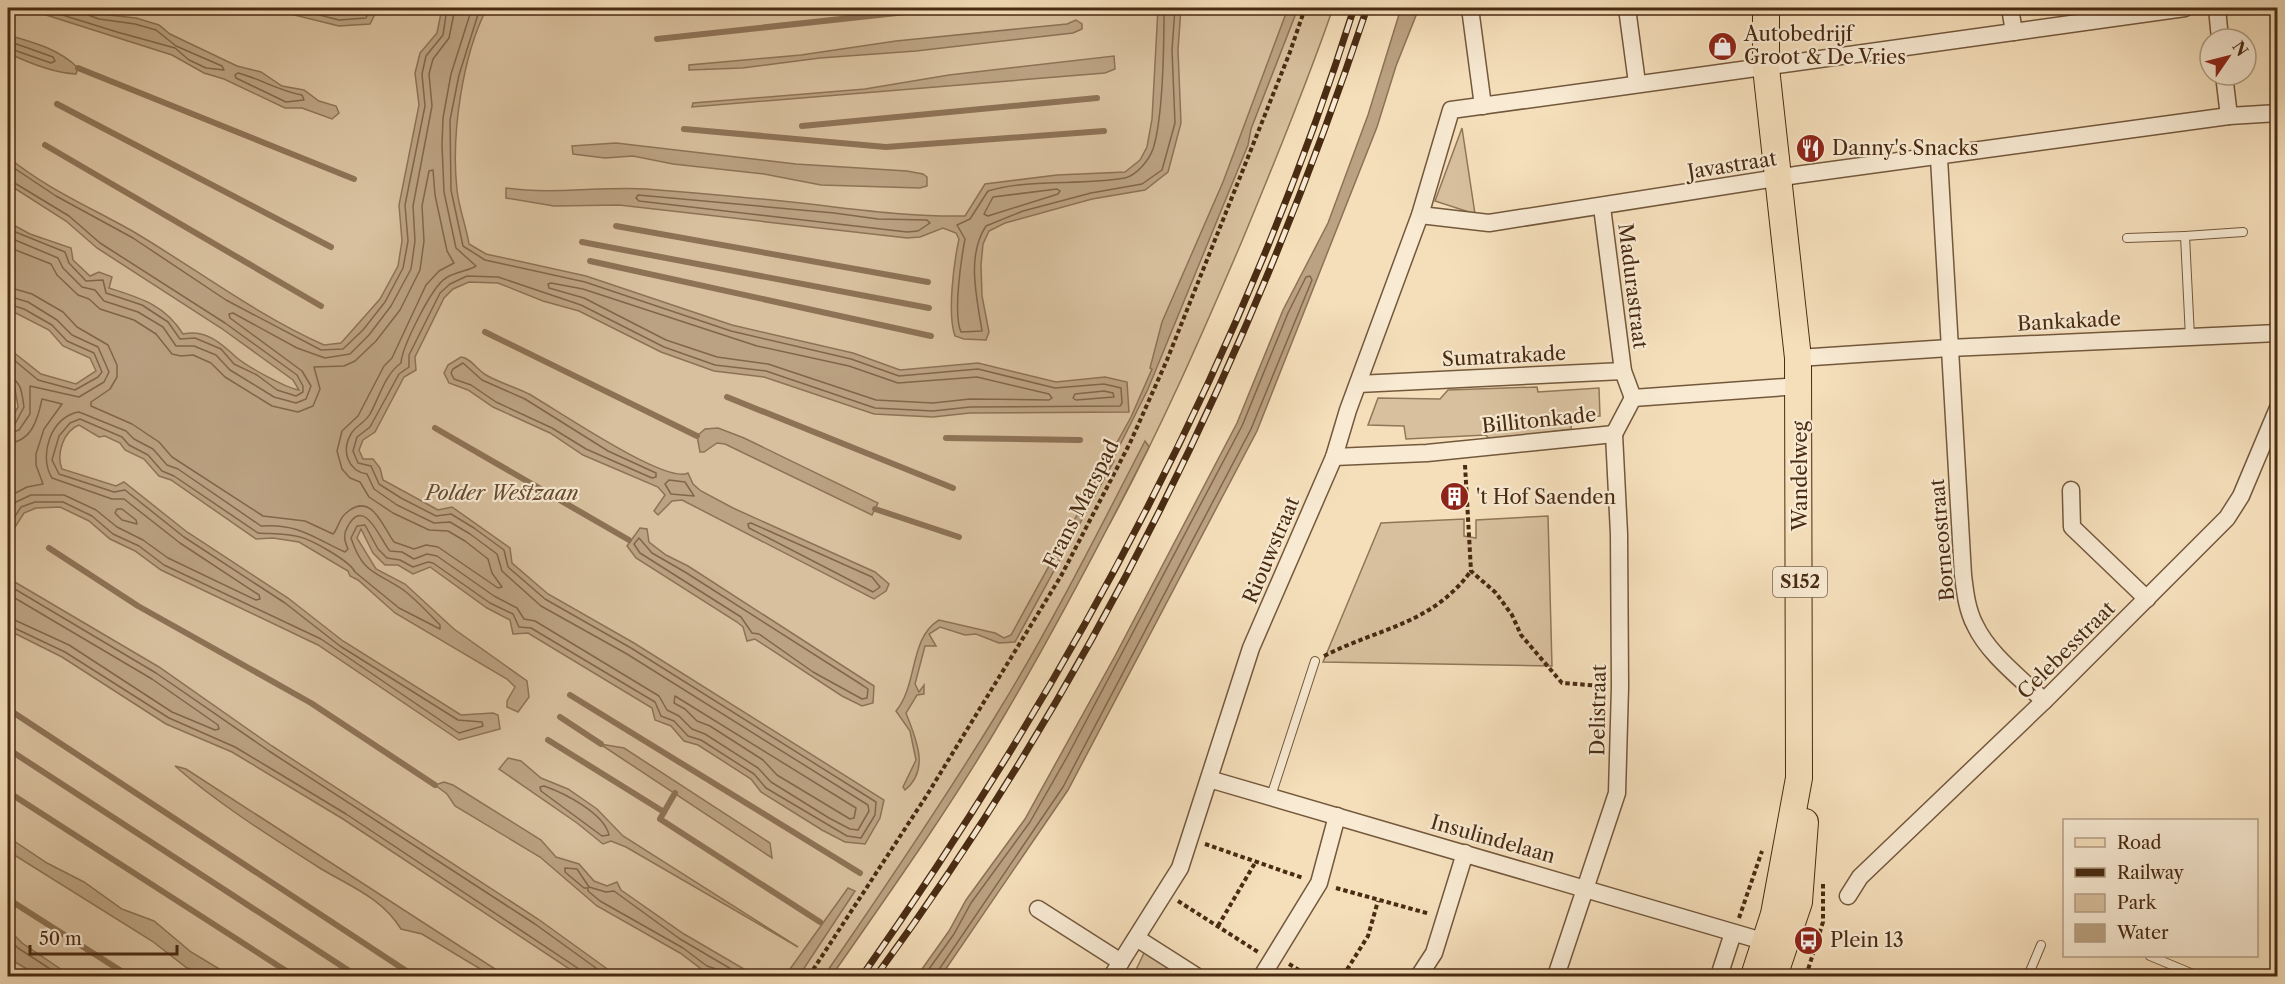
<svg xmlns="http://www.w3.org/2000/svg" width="2285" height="984" font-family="'Libre Caslon Text',serif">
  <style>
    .green { fill: #d8c09e; stroke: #907658; stroke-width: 1.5 }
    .water { fill: #bba282; stroke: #8d7255; stroke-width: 1.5 }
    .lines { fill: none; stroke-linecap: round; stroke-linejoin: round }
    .shore { stroke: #82664a; stroke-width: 1.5 }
    .stream { stroke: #8d7255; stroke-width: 6 }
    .lane-casing { stroke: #74583c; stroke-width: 10 }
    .street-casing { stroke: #74583c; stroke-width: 19 }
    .primary-casing { stroke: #492b12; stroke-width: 28 }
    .path { stroke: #492b12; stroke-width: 4; stroke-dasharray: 4.5 3; stroke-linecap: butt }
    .lane { stroke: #f8ead3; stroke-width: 8 }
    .street { stroke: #f8ead3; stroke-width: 16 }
    .primary { stroke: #f5dfbb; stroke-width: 26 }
    .rail-casing { stroke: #492b12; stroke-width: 7 }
    .rail { stroke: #f8ead3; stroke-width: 4.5; stroke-dasharray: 14; stroke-linecap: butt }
    .labels { text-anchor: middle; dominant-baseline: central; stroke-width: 4.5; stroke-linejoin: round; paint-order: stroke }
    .shield { fill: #f8ead3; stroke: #7e644c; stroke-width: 1.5 }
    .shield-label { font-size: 18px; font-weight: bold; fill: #492b12 }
    .poi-label { font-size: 20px; fill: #492b12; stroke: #f8ead3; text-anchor: start }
    .street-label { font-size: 20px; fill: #492b12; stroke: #f8ead3 }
    .park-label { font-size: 20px; font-style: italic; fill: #66492e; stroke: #f8ead3 }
  </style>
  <rect width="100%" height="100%" fill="#f5dfbb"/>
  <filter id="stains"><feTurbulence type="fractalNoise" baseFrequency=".00333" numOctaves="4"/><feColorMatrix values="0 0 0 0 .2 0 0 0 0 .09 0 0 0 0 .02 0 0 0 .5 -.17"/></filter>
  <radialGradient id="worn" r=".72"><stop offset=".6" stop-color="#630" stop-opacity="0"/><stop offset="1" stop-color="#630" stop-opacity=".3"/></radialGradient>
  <!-- green -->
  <g class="green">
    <path d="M8,8H1333C1306,86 1274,164 1242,241C1201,337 1159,433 1109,525L1149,447L1147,444L1049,632L935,818L824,976H8Z"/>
    <polygon points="1462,128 1475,214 1435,201"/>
    <polygon points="1537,387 1538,392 1599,388 1600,416 1572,417 1571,429 1490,440 1486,435 1406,439 1404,426 1368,425 1378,398 1440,399 1448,390"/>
    <polygon points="1548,516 1552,666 1323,662 1381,523 1464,519 1464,536 1476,538 1476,520"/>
    <polygon points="1145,951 1191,976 1133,976"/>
  </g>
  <!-- water -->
  <g class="water">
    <polygon points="24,8 86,8 100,14 136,18 159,25 170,34 237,66 261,72 282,86 304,90 319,101 336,106 339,113 332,119 302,108 285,108 224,79 204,73 172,55"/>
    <polygon points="266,8 375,8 376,12 370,24 339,26"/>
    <path d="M442,8H487C462,56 451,136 457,190C459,208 466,226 469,244L486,254L586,276L732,325L853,353L900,370L978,363L1056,382L1105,377L1127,382L1129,412L970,413L933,417L874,414L764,377L714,371L661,352L579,311L543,301L498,283L469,282L453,289L444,298L415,357L416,370L404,377L375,432L363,440L359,450L363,459H373L380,468L383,480L438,510L452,507L510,548L512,563L548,594L634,643L884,800L880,818L865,844L845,842L822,830L761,792L751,779L698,745L684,741L671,726L655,720L652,708L528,633L513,634L510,620L487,608L430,567L413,574L398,565H385L373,553L361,529L357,538L376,569L405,584L454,629L527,681L529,697L518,712L507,707V701L515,687L507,679L395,613L358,580L350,576L348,571L299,542L273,538L256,539L171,480L159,476L144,459L125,450L120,443L105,436L99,437L79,425C63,431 56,455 62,469L116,486L124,482L187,532L288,598L343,641L461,715L493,713L498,715L500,729L459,740L318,645L161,570L135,551L110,539L89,521L60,507L36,508L24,513L8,538V424L18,407L15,389L8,381V348L41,374L76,384L96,371L90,358L63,346L49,330L8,309V222L30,234L71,248L73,260L90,276L99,272L112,277L109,288C141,298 165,305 183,334C205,329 221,343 236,357C246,366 286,388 299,390L293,380L221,328L97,248L66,221L8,184V157C45,188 92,208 134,232C198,270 255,314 324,345L341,343L380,299L398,266L402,241L399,205L419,105L415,73L420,53L437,33Z"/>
    <path d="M1158,8H1181L1178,50L1181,123L1168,172L1145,190L1092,199L1005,223L989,231L983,244L981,265L982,296L989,332L986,340L964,339L955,336C947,314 954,262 959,239L956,233L943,228L920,237L907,238L619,205L554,206L506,198V188C554,195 599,186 647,189C709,194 772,199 834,207C877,212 922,217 965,216L985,184L1057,175L1125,172L1140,160L1147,147L1152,119Z"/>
    <path d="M1288,8H1298L1251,129L1248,145L1148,389L1113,459L1114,461L1015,642L999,643L976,634L965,635L940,627L929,634L936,646H925L915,684L919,692L924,685V694L917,695L906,713C915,737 931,769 905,790L903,787L916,760L910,731L896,711C918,685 909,638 939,620L995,633L1004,638L1011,635L1131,417L1152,369L1150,368L1162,322L1223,182Z"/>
    <polygon points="1401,8 1419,8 1396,66 1377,127 1257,431 1068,790 941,976 917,976 949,931 966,900 1025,819 1115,656 1237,423 1283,310 1328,223 1368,115"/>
    <polygon points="1076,20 1082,24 1082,29 1073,33 916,51 820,58 742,68 689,70 689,65 801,55 896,41 1067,24"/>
    <path d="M8,35C33,42 59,49 78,68L76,74C53,73 29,63 8,53Z"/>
    <polygon points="1114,56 1115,69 1105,73 692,107 693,103 865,89 949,75"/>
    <polygon points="616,143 796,164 907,171 923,174 927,177 927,186 920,188 821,185 764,174 673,164 633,156 605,158 573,154 572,146"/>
    <path d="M461,357C471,358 477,370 486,375C500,383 515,387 529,394C554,408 666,485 688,473L693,484L701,491L733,508L875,572L889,584L886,591L874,599L682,500L672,501L658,515L654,511L665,495L658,487L583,455L550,433L493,407L468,390L449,383L444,373L448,365Z"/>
    <polygon points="718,428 744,438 878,503 872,515 725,444 717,443 704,452 700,452 697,436 705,429"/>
    <path d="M1145,441L1149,447C1103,538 1056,628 1004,716C952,805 892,889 833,974L824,976C884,889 943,802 998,712C1052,624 1098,532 1145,441Z"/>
    <polygon points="640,528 647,529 649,542 666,555 688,566 874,686 873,703 862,706 842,696 755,639 747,641 743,627 737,622 636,558 627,546"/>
    <polygon points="8,578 159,667 272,746 538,919 617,976 580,976 343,819 232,752 166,724 62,657 8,630"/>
    <polygon points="600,744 624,748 770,843 772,858"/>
    <polygon points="508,758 521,761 541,778 568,789 597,809 623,836 798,947 626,847 611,841 603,844 577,823 499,769"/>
    <path d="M175,766L186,769L506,976H492L422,934L401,929C381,897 349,886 318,867C271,837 217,803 175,766Z"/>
    <polygon points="444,782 453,785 541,840 556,857 579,864 594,881 607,886 617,882 621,890 684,934 756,976 720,976 704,971 680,953 597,906 540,857 455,806 447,794 435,785"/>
    <polygon points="8,837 47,863 84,882 122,909 154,921 191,952 231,976 211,976 187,968 152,941 16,856 8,856"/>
    <polygon points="848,888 855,891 799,976 785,976"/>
    <polygon points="8,929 22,943 71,976 39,976 8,958"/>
  </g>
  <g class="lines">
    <!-- shore -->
    <g class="shore">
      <polyline points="40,8 117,32 175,48 189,60 206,68 224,70 222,66 176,46 156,30 135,24 99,19 88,15 86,8"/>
      <polyline points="292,8 339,20 366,18 370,8"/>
      <path d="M1164,8C1164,42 1163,118 1153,149C1149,160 1137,175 1125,178C1080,186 1032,178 988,191L970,219L957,225L965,239C961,260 953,314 961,332L982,331C977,298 966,256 986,226L1023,211L1091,193L1142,184L1162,170L1175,123L1172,50L1175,8"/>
      <polyline points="8,41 53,57 55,61 51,63 8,48"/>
      <path d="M238,73C261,79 279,91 302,95L304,100L286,102L236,78L235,75Z"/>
      <polyline points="8,164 56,196 133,238 226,300 321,350 343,349 363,330 385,302 403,268 408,241 405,205 425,106 422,74 426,56 443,35 447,8"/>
      <polyline points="8,179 69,216 100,243 225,323 297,375 303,386 303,392 296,396 277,390 257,375 234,364 221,349 195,338 180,339 168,322 142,305 106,293 103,280 86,281 69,263 65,252 8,229"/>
      <polygon points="1057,189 1060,191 1058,194 988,216 984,214 993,197"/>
      <polygon points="638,195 834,213 878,219 927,220 930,223 918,231 907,232 639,201 636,198"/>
      <polyline points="8,237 58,258 63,268 82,287 95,290 104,301 138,312 163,327 176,346 194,346 216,355 230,370 274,397 296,403 306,399 311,386 302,371 230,318 229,314 233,313 297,348 325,358 350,354 369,335 391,306 411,269 415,241 413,206 432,106 429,74 433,59 449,38 455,8"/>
      <path d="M8,247L51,264L57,275L78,295L89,299L100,309L134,320L156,334L172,354L181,356L193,355L211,363L225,377L272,406L298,412L313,406L320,389L314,367L344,366L355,361L376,341L400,310L420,270L424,241L422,206L429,171L433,170L435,195L447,251L454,263L439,271L426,285L392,358L384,366L358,416L342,431L337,451L342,469L350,478L360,482L369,497L393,513L429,530L448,531L465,541L488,559L492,573L502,587L498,588L438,547L426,545L414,549L394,542C383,528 372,489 345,514C339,519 338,529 333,534L305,521L263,516L172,457L159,442L132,424L91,406V402L110,389L117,377V365L108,345L77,327L63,312L32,294L8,287"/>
      <polygon points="551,283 583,289 757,346 849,366 898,383 977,377 1049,394 1052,398 1049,400 970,399 933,403 876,400 768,364 717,357 666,340 584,298 549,288 548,284"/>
      <polyline points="8,296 28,302 57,320 72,335 98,347 109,372 104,382 79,397 30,386 30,414 19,430 8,434"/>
      <polyline points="8,304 24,309 52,325 67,341 94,353 102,372 98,377 75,390 38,380 8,355"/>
      <polygon points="463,363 482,380 525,399 608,451 656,473 656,477 652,478 586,449 552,428 496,402 471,385 454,379 451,373 453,369"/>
      <path d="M8,377C22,380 22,395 24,407L15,424L8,426"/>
      <polygon points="1104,391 1113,393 1114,397 1076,400 1073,398 1075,394"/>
      <path d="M8,443C32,442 38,418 42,399L62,404L44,429L36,454V465L43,484L27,487L8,497"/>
      <polygon points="669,480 685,482 694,496 671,494 665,484"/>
      <polygon points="117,509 122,509 136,520 137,524 122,520 115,513"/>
      <path d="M8,513L16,502L31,495H64L96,510L117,527L143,540L168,558L256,600L260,599L259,595L180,543L124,499H112L52,478C38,456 51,416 79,412L126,431L134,439L153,449L167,465L178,469L261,526C298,523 314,538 345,552L348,549C344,540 343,534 348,526C365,495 381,542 390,551L402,552L414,559L427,554L437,556L494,596L517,608L524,619L535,621L659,696L667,710L679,716L692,729L705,734L758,768L771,782L829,818L850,829L858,830L869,811L868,805L627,654L541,606L502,571L497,554L470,534L450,522L434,523L397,505L374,489L367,474C348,471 341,451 351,434C355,426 365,423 370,414C379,398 385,374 401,363C402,347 432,286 446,278C455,272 468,271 476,266L456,248L444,192L442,145L443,118L451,74L472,8"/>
      <polygon points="751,523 872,577 880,587 873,592 749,528 748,524"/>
      <path d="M8,527L21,507L35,502H63L92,516L113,534L139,546L164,565L321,639L459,733L483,726L482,722L458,720L340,646L285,603L184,537L125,490L114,492L59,474L52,460L59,436L70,423L80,419L122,437L129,445L148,455L162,471L174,476L258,533C272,534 286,533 300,537C312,540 350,561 355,572L399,608L440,629V625C428,613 416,599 402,589C375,571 363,574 351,538L357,526L365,525L378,549L387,558L400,560L413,567L428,562L433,563L490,603L513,614L519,627L531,628L655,702L661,716L674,721L688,736L701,740L754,774L766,788L847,836L861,838L875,815L876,802L631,648L545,599L508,567L504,550L474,528L451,514L436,516L401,498L379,484L371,466L358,463L353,451L357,437L370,427L399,374L409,367V355L440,293L450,284L467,276L498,277L581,305L664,347L715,365L766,371L875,408L933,411L970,407L1120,406L1122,403L1121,388L1104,384L1055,388L978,369L899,376L851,359L731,331L585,282L485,260L463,246L451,190L450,120L459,75L480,8"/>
      <polygon points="639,538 652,553 685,572 859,683 868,689 867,698 862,699 813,672 759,634 752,633 741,617 640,553 634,544"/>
      <polyline points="8,585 156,673 269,751 535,924 607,976"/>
      <polyline points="8,594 152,679 218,725 219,729 215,730 172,712 69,645 8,617"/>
      <polyline points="8,625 65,652 169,718 235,747 275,771 346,814 579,969 583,976"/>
      <polygon points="675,696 856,808 854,818 850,819 777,775 763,760 710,726 697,721 685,709 674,703"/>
      <path d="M544,786C564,793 604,813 609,835L602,836L541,791L540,787Z"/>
      <polyline points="8,938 18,948 61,976"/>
      <polyline points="719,976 716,969 707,966 683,948 600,901 588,891 588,888 584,888 565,872 565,868 577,869 589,887 606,892 614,891 680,939 743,976"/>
      <polyline points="924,976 954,934 971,903 1030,822 1067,757 1242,426 1288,313 1306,277 1310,276 1312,280 1251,429 1063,787 938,971 937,976"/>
    </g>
    <!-- stream -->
    <g class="stream">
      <polyline points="657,39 943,8"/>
      <polyline points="78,68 354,179"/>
      <polyline points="57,104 331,247"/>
      <polyline points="802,126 1097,98"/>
      <polyline points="684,129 886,147 1104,131"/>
      <polyline points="45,145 321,306"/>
      <polyline points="616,226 928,282"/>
      <polyline points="582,242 929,308"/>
      <polyline points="590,261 931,336"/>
      <polyline points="485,332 697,436"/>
      <polyline points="727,397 953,488"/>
      <polyline points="435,428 629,540"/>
      <polyline points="946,438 1080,440"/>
      <polyline points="875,509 959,537"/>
      <polyline points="49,548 138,606 311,703 435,785"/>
      <polyline points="570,695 860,873"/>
      <polyline points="8,709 414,976"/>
      <polyline points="560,717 601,744"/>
      <polyline points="548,740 664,812"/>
      <polyline points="8,749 357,976"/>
      <polyline points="8,792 294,976"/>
      <polyline points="675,793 660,819 820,922"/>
      <polyline points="8,899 129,976"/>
    </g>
    <defs>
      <g id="lane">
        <polyline points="2185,236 2243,232"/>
        <polyline points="2127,238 2185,236 2190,337"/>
        <polyline points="1271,796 1315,661"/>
        <polyline points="2150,956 2198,976"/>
        <polyline points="2028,976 2041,945"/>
      </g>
      <g id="street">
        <polyline points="1470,8 1483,106"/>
        <polyline points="1627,8 1637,83"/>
        <polyline points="2010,8 2014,32"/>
        <polyline points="2217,8 2220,39"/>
        <polyline points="2224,75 2229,116"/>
        <path d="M1939,158L1963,575C1965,592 1967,610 1975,625C1989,655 2022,679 2044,701"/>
        <polyline points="1602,207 1623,371 1633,398"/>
        <polyline points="1420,215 1489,223 1796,175 2229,116 2278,113"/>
        <polyline points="1798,358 1949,348 2278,333"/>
        <polyline points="1358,384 1623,371"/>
        <polyline points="1633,398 1799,386"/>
        <polyline points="1614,434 1633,398"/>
        <polyline points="1334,457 1427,453 1614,434"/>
        <polyline points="2071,490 2072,527 2147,599"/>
        <polyline points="1209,779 1766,942"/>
        <polyline points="1848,896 1860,877 2044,701 2227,518 2241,496 2278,408"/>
        <polyline points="1038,909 1121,962"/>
        <polyline points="1138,939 1196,976"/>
        <path d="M1112,976L1180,868L1251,648L1334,457L1348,410L1420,215L1451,110C1696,77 1941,42 2185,8"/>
        <polyline points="1262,976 1319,883 1337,816"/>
        <polyline points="1419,976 1434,953 1465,853"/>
        <polyline points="1556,976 1617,793 1620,687 1619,534 1614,434"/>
        <polyline points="1719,976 1733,933"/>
      </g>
      <g id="primary">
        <polyline points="1754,976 1774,914 1799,778 1798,358 1766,68 1766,8"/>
        <polyline points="1774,976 1799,902 1805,822"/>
      </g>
    </defs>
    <!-- lane casing -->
    <use href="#lane" class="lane-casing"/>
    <!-- street casing -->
    <use href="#street" class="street-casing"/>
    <!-- primary casing -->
    <use href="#primary" class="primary-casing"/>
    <!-- path -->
    <g class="path">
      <polyline points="1465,465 1471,571 1496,593 1512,615 1521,635 1562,683 1603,686"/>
      <path d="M1324,656C1381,627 1431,625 1471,571"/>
      <polyline points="1205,844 1303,878"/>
      <polyline points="1336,888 1430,914"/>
      <polyline points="1178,901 1258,952"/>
      <polyline points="1739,918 1762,851"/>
      <polyline points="1218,926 1255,863"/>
      <polyline points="1289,964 1309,976"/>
      <polyline points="809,976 927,795 1061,576 1130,443 1167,360 1290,52 1305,8"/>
      <polyline points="1343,976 1368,936 1378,901"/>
      <polyline points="1806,976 1823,922 1823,884"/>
    </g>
    <!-- lane -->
    <use href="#lane" class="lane"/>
    <!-- street -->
    <use href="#street" class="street"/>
    <!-- primary -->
    <use href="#primary" class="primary"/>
    <defs>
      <g id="rail">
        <path d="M862,976C1071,680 1245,354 1354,8"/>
        <path d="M876,976C1091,684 1253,351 1367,8"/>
      </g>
    </defs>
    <!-- rail casing -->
    <use href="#rail" class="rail-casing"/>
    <!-- rail -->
    <use href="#rail" class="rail"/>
  </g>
  <!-- icons -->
  <defs>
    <symbol id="shop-disc" viewBox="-11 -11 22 22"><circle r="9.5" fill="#8f2418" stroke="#f8ead3"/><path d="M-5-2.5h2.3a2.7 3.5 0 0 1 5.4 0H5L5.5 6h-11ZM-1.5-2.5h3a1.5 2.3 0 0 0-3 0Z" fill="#fff"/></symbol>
    <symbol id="restaurant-disc" viewBox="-11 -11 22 22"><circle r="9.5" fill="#8f2418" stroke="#f8ead3"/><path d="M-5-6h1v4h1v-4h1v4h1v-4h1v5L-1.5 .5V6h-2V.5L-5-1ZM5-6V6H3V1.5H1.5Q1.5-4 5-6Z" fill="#fff"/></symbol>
    <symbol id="building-disc" viewBox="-11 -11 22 22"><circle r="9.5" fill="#8f2418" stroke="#f8ead3"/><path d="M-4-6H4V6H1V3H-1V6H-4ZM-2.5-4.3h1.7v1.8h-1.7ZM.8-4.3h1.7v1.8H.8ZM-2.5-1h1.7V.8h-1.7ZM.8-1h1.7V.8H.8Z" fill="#fff"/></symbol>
    <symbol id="bus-disc" viewBox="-11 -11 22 22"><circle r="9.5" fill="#8f2418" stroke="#f8ead3"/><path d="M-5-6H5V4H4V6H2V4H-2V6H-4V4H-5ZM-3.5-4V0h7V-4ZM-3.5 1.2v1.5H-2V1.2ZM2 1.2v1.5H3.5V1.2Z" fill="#fff"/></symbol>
  </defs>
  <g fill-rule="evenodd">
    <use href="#shop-disc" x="1706" y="30" width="33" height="33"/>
    <use href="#restaurant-disc" x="1794" y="132" width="33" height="33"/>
    <use href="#building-disc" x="1438" y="480" width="33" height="33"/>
    <use href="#bus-disc" x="1792" y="924" width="33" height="33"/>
  </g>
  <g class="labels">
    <!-- shield labels -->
    <rect class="shield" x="1773" y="567" width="54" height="30" rx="4.5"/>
    <g class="shield-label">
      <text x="1800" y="582">S152</text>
    </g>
    <!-- poi labels -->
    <g class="poi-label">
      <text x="1744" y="34">Autobedrijf<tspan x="1744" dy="23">Groot &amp; De Vries</tspan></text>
      <text x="1832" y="148">Danny's Snacks</text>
      <text x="1476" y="497">'t Hof Saenden</text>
      <text x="1830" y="940">Plein 13</text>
    </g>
    <!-- street labels -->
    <g class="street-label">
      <text transform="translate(1732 165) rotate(-9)">Javastraat</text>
      <text transform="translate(1633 286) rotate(83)">Madurastraat</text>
      <text transform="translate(2069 321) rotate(-3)">Bankakade</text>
      <text transform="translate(1504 356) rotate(-3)">Sumatrakade</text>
      <text transform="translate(1539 420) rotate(-6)">Billitonkade</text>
      <text transform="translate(1800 476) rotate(-90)">Wandelweg</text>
      <text transform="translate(1081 504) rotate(-63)">Frans Marspad</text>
      <text transform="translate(1942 540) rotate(-95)">Borneostraat</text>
      <text transform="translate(1271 550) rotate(-67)">Riouwstraat</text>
      <text transform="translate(2066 650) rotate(-45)">Celebesstraat</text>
      <text transform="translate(1598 710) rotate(-89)">Delistraat</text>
      <text transform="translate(1493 839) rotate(16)">Insulindelaan</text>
    </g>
    <!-- park labels -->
    <g class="park-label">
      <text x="502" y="493">Polder Westzaan</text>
    </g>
  </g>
  <!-- margin -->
  <rect width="2285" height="984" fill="none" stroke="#f5dfbb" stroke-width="30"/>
  <rect x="9" y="9" width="2267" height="966" fill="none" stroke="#492b12" stroke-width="3"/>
  <rect x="15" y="15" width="2255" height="954" fill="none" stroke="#492b12" stroke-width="1.5"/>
  <!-- legend -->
  <rect x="2063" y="819" width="195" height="138" fill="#f8ead3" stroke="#b29e86" stroke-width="1.5"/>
  <rect x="2075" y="838" width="30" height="9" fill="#f5dfbb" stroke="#b29e86" stroke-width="1.5"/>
  <text x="2117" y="849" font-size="18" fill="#492b12">Road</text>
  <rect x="2075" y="868" width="30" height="9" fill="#492b12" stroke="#b29e86" stroke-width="1.5"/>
  <text x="2117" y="879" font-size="18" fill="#492b12">Railway</text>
  <rect x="2075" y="894" width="30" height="18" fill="#d8c09e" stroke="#b29e86" stroke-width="1.5"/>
  <text x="2117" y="909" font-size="18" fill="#492b12">Park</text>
  <rect x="2075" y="924" width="30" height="18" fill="#bba282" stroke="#b29e86" stroke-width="1.5"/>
  <text x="2117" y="939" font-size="18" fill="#492b12">Water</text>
  <!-- north arrow -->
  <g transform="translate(2228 57) rotate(55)"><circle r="28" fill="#f8ead3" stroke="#b29e86" stroke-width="1.5"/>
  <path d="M0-4.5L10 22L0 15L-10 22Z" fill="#8f2418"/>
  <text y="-9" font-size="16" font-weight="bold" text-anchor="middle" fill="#492b12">N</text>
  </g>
  <!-- scale -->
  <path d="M30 945v9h147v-9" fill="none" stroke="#492b12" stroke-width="3"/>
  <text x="39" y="945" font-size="18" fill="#492b12" stroke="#f8ead3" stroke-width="4.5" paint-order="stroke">50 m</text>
  <rect width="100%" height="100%" filter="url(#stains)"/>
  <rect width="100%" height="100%" fill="url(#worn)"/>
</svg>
